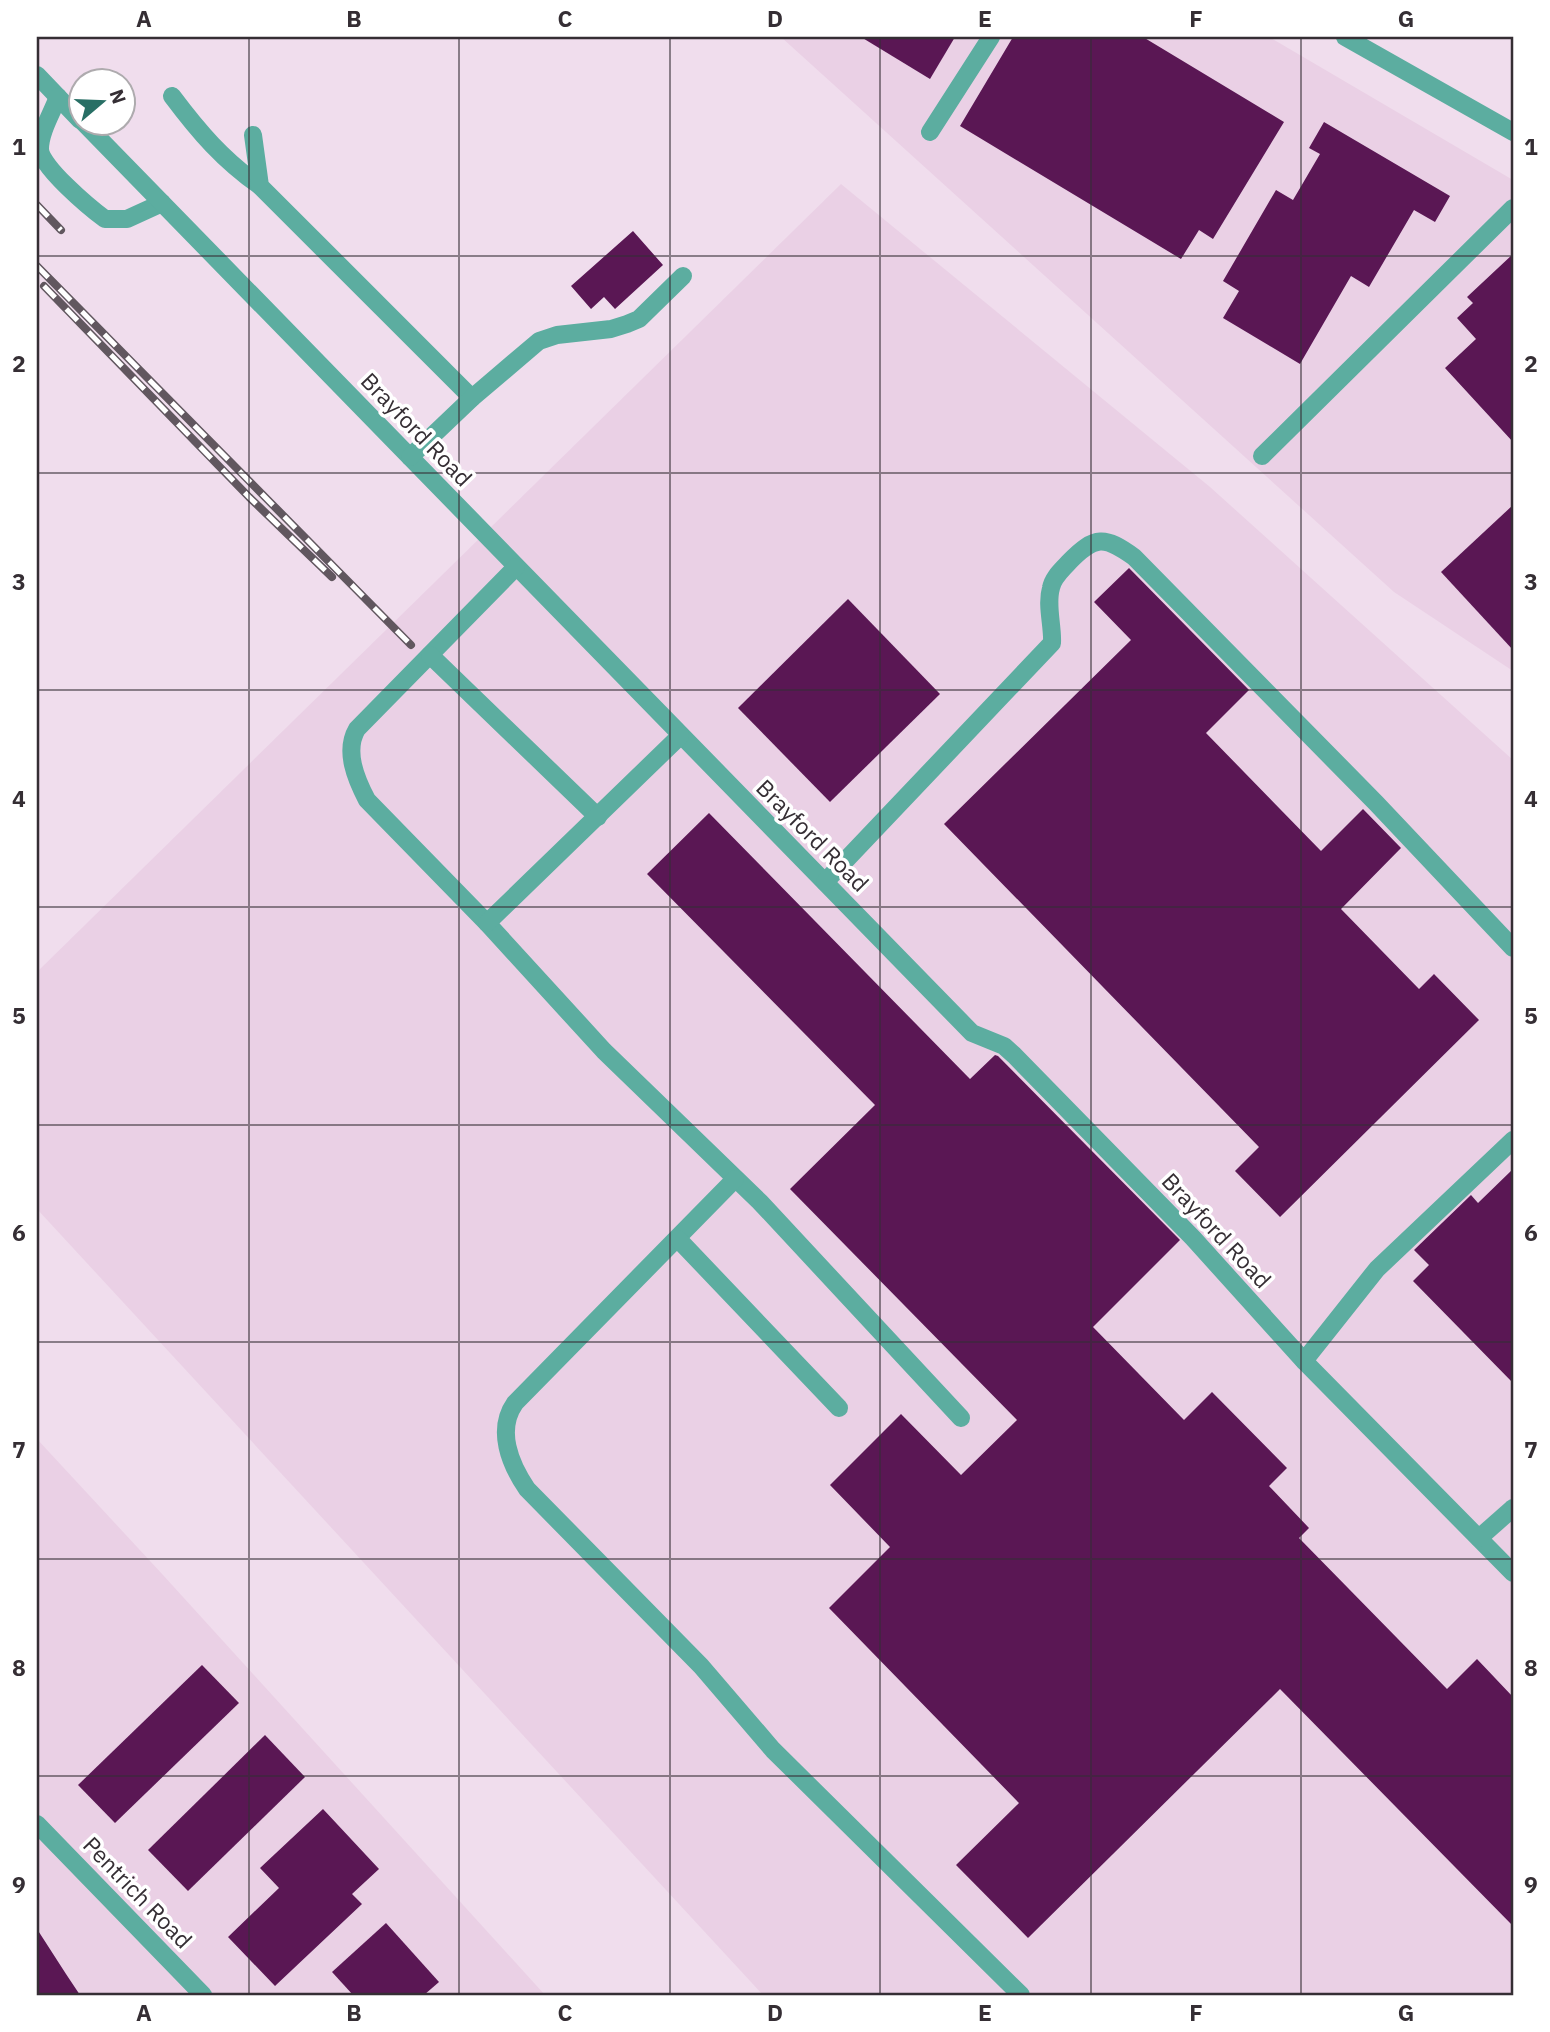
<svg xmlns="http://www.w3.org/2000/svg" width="1550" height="2032" font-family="'IBM Plex Sans',sans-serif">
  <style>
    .built { fill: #ead0e5 }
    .building { fill: #5a1754 }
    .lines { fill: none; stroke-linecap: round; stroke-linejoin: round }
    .minor { stroke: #5cada0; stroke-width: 18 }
    .rail-casing { stroke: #61575f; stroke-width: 8 }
    .rail { stroke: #fff; stroke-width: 5; stroke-dasharray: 16; stroke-linecap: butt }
    .grid { fill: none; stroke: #352e34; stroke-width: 2; stroke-opacity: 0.55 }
    .labels { text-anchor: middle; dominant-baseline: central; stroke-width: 7; stroke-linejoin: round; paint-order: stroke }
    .street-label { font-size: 23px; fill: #352e34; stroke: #fff }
    .neatline { fill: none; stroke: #352e34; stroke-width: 2.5 }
    .grid-label { font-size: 23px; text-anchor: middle; font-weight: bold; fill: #352e34 }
  </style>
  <rect width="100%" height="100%" fill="#f0dded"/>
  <!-- built -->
  <g class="built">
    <polygon points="781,37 1269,37 1513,180 1513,671 1394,592"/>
    <polygon points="841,184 1210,487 1513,760 1513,1995 763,1995 37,1209 37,972"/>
    <polygon points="37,1439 163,1575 545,1995 37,1995"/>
  </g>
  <!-- building -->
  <g class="building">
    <polygon points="861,37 955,37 930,79"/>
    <polygon points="1013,37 1143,37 1284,122 1213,239 1199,230 1181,259 960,126"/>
    <polygon points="1324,122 1450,196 1435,222 1414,210 1369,287 1351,276 1300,364 1223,318 1239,291 1223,281 1276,190 1293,200 1320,154 1309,148"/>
    <polygon points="633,231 663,265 615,309 604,297 591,309 571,286"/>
    <polygon points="1513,254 1513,442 1445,368 1476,339 1457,318 1473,303 1467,297"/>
    <polygon points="1513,505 1513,650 1441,572"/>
    <polygon points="1129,568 1249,690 1206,733 1321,851 1363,809 1401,848 1341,909 1419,989 1434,974 1479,1020 1280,1217 1235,1171 1259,1147 944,824 1131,640 1094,602"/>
    <polygon points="848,599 940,694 830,802 738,708"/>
    <polygon points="709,813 970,1079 995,1055 998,1056 1180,1240 1093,1327 1184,1420 1212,1392 1287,1468 1269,1486 1309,1528 1299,1538 1447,1689 1477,1659 1513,1697 1513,1926 1280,1689 1028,1938 956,1865 1019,1803 829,1608 890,1547 830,1485 901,1414 961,1475 1017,1420 790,1189 875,1105 647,874"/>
    <polygon points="1513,1169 1513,1383 1413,1281 1429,1265 1414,1250 1471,1195 1478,1203"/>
    <polygon points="202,1665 239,1703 115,1823 78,1785"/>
    <polygon points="265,1735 305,1777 188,1891 148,1850"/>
    <polygon points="323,1809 379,1869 352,1894 362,1904 275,1986 228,1937 279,1888 260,1868"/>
    <polygon points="386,1923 439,1982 424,1995 353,1995 332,1972"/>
    <polygon points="37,1929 66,1974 80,1995 37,1995"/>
  </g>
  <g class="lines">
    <!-- minor -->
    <g class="minor">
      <polyline points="1345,37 1513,132"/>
      <polyline points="37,75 80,120"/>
      <path d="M172,96C199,132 223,160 260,186"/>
      <path d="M58,97C52,113 40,132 40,149C40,166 90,208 105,219H127L162,203"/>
      <polyline points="83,122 972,1033 1004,1046 1014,1055 1193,1238 1304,1361 1513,1573"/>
      <polyline points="930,132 991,37"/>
      <polyline points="253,135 260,186 472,398"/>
      <polyline points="1262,456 1513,208"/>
      <polyline points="410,457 472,398 539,341 557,335 611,329 627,324 639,319 683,276"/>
      <path d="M516,567L357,729C344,751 356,779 367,800L487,923L604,1051L760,1202L961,1418"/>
      <polyline points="430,655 598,817"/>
      <path d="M825,882L1052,643C1053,626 1046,605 1051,588C1053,577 1062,570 1069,562C1095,535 1105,536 1134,557L1376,803L1513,948"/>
      <polyline points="487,923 680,736"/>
      <path d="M735,1179L515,1403C496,1430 510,1464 527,1489L701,1666L773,1750L1021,1995"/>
      <polyline points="678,1239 839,1408"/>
      <polyline points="1304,1361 1377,1269 1513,1140"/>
      <polyline points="1479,1538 1513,1508"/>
      <polyline points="37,1824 203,1995"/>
    </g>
    <defs>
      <g id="rail">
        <polyline points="37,205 61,230"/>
        <polyline points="37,266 411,645"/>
        <polyline points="44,286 249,497 332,577"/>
      </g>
    </defs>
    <!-- rail casing -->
    <use href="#rail" class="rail-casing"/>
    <!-- rail -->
    <use href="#rail" class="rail"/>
  </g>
  <!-- grid -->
  <path class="grid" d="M249,37V1995M459,37V1995M670,37V1995M880,37V1995M1091,37V1995M1301,37V1995M37,256H1513M37,473H1513M37,690H1513M37,907H1513M37,1125H1513M37,1342H1513M37,1559H1513M37,1776H1513"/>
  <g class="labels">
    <!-- street labels -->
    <g class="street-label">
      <text transform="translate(417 429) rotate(46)">Brayford Road</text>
      <text transform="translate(813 835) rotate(45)">Brayford Road</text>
      <text transform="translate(1217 1230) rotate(47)">Brayford Road</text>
      <text transform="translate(138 1892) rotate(46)">Pentrich Road</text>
    </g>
  </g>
  <!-- border -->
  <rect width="1550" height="2032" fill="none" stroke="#ffffff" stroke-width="77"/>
  <!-- north arrow -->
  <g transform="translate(102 102) rotate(71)"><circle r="33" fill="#ffffff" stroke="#aeabae" stroke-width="2"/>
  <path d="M0-5L12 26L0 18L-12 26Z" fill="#286f65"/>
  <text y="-10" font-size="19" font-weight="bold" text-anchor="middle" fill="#352e34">N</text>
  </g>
  <rect x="38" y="38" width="1474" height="1956" class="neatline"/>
  <g class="grid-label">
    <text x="144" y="27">A</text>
    <text x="354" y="27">B</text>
    <text x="565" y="27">C</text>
    <text x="775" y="27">D</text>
    <text x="985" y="27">E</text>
    <text x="1196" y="27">F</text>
    <text x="1406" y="27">G</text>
    <text x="19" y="155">1</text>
    <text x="1531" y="155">1</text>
    <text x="19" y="372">2</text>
    <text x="1531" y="372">2</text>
    <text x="19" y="590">3</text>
    <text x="1531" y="590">3</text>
    <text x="19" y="807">4</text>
    <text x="1531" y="807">4</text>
    <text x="19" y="1024">5</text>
    <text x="1531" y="1024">5</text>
    <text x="19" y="1241">6</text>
    <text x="1531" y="1241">6</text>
    <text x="19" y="1458">7</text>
    <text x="1531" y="1458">7</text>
    <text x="19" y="1676">8</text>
    <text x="1531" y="1676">8</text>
    <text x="19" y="1893">9</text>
    <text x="1531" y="1893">9</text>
    <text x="144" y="2021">A</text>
    <text x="354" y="2021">B</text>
    <text x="565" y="2021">C</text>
    <text x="775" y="2021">D</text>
    <text x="985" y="2021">E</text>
    <text x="1196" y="2021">F</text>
    <text x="1406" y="2021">G</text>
  </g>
</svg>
